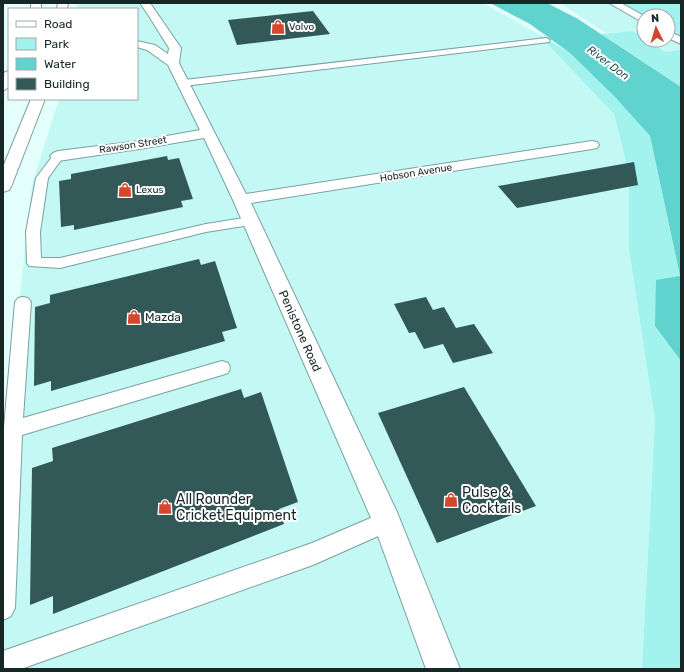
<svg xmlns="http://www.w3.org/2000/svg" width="684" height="672" font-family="Rubik,sans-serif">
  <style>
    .built { fill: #c3f8f5 }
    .green { fill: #a2f2ee }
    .water { fill: #60d3ce }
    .building { fill: #325957 }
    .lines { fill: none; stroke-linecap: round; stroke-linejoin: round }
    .lane-casing { stroke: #78a19f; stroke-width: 2 }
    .street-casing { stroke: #78a19f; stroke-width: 2 }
    .highway-casing { stroke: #78a19f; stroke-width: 2 }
    .lane { fill: #fff; fill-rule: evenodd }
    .street { fill: #fff; fill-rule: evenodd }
    .highway { fill: #fff; fill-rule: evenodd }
    .labels { text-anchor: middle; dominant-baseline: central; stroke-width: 4; stroke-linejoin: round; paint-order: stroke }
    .far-poi-label { font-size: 10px; fill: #172726; stroke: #fff; text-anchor: start }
    .far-street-label { font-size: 10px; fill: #172726; stroke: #fff }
    .far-water-label { font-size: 11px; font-style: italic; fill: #1e514f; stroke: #fff }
    .poi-label { font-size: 12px; fill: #172726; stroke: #fff; text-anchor: start }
    .street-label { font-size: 12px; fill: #172726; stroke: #fff }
    .near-poi-label { font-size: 14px; fill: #172726; stroke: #fff; text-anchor: start }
  </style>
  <rect width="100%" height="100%" fill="#e4fefc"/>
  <!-- built -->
  <g class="built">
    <polygon points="77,3 483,3 538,34 614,114 629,174 629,249 655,420 642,669 3,669 3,451 32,185 59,99 137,99 137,9 76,9"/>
    <polygon points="560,3 622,3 645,16 644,38 633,31 606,33"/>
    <polygon points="668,29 681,36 681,50 665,52 647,40 668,40"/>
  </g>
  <!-- green -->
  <g class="green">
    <polygon points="622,3 681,3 681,36 668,29 668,16 645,16"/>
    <polygon points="633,31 644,38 644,40 647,40 665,52 681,50 681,87 601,34"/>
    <polygon points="538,34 570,53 615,97 650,136 680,277 655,326 681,361 681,669 642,669 655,420 629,249 629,174 614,114"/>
  </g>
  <!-- water -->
  <polygon class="water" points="490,3 547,3 578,19 681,87 681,361 655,326 656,280 680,276 650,136 615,97 570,53 530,24"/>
  <!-- building -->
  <g class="building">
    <polygon points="313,11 330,34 237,45 228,20"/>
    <polygon points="167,156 168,160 179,158 193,199 181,201 183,207 74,230 74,225 61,227 59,181 71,179 71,174"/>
    <polygon points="634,162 638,185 517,208 498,186"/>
    <polygon points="199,259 201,265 215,261 237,328 222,332 225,341 51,391 51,381 34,386 35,307 50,303 50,295"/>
    <polygon points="426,297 433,310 444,307 456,328 474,324 493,353 453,363 443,344 424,349 415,332 409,333 394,304"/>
    <polygon points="464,387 536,506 437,543 378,413"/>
    <polygon points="241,389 244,398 261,392 298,502 279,509 284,524 53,614 53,596 30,605 32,468 53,461 52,448"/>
  </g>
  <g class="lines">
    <defs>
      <g id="lane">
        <polygon points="546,38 550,40 549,42 184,86 179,83 184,80"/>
        <polygon points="58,153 64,156 48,178 40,232 41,258 60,258 206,224 250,217 255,218 256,221 255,224 250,225 206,232 60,268 29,266 27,263 26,232 36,178 54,154"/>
        <polygon points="23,297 28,298 31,302 23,418 222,361 228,363 230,368 228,373 222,375 22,435 15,608 11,616 3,620 3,439 15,302 18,298"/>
        <polygon points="387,511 394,515 398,522 394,529 313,565 21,669 3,669 3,651 312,543"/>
      </g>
      <g id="street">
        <path d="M140,3H150L181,48L179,63L246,194L592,141L597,142L599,145L597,148L592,149L251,203L397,512L460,669H426L374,525L233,200L204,138L139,149L58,161L53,159L50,156L53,153L58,151L139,141L200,130L168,65L147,50L137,47V41L155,45L168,54L169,48C159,33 151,18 140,3Z"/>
        <polygon points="609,3 621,3 644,16 644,23"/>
        <polygon points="668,31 681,37 681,44 668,38"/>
      </g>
      <g id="highway">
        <rect x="31" y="3" width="10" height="6"/>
        <polygon points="58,3 68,3 67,9 57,9"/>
        <polygon points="9,71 9,87 3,91 3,75 5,72"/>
        <polygon points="31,99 45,99 11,187 9,190 3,192 3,167"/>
      </g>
    </defs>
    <!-- lane casing -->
    <use href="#lane" class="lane-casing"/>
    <!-- street casing -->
    <use href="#street" class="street-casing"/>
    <!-- highway casing -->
    <use href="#highway" class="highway-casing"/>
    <!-- lane -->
    <use href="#lane" class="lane"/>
    <!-- street -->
    <use href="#street" class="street"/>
    <!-- highway -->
    <use href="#highway" class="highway"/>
  </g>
  <!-- icons -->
  <defs>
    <symbol id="shop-bare" viewBox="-9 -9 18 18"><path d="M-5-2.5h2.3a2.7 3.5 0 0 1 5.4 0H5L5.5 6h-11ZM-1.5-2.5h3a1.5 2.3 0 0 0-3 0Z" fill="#d3482d" stroke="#fff" stroke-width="2.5" paint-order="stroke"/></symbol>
  </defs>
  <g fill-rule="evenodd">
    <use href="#shop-bare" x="268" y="17" width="20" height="20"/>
    <use href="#shop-bare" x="115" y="180" width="20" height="20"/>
    <use href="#shop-bare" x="124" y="307" width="20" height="20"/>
    <use href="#shop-bare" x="441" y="490" width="20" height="20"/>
    <use href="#shop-bare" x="155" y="497" width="20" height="20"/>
  </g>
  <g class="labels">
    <!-- far-poi labels -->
    <g class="far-poi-label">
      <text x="289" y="27">Volvo</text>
      <text x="136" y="190">Lexus</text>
    </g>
    <!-- far-street labels -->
    <g class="far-street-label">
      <text transform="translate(133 145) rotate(-9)">Rawson Street</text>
      <text transform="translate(416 173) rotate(-9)">Hobson Avenue</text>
    </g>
    <!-- far-water labels -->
    <g class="far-water-label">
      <text transform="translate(608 63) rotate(37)">River Don</text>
    </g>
    <!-- poi labels -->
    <g class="poi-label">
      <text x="145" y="317">Mazda</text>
    </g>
    <!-- street labels -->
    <g class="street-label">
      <text transform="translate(300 331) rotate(66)">Penistone Road</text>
    </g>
    <!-- near-poi labels -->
    <g class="near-poi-label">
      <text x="462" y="492">Pulse &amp;<tspan x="462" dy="16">Cocktails</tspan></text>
      <text x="176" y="499">All Rounder<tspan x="176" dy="16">Cricket Equipment</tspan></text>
    </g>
  </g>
  <!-- border -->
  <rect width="684" height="672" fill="none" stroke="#172726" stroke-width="8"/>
  <!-- legend -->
  <rect x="8" y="8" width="130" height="92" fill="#ffffff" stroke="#a2a9a8"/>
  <rect x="16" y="21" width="20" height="6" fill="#ffffff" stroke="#a2a9a8"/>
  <text x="44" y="28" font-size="12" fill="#172726">Road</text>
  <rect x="16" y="38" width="20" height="12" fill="#a2f2ee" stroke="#a2a9a8"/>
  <text x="44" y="48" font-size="12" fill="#172726">Park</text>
  <rect x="16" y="58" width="20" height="12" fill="#60d3ce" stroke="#a2a9a8"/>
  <text x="44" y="68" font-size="12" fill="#172726">Water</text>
  <rect x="16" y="78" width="20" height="12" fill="#325957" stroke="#a2a9a8"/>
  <text x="44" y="88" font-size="12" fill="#172726">Building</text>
  <!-- north arrow -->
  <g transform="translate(656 28) rotate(355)"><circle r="19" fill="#ffffff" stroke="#a2a9a8"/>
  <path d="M0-3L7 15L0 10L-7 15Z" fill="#d3482d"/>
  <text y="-6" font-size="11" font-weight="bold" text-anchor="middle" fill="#172726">N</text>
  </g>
</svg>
